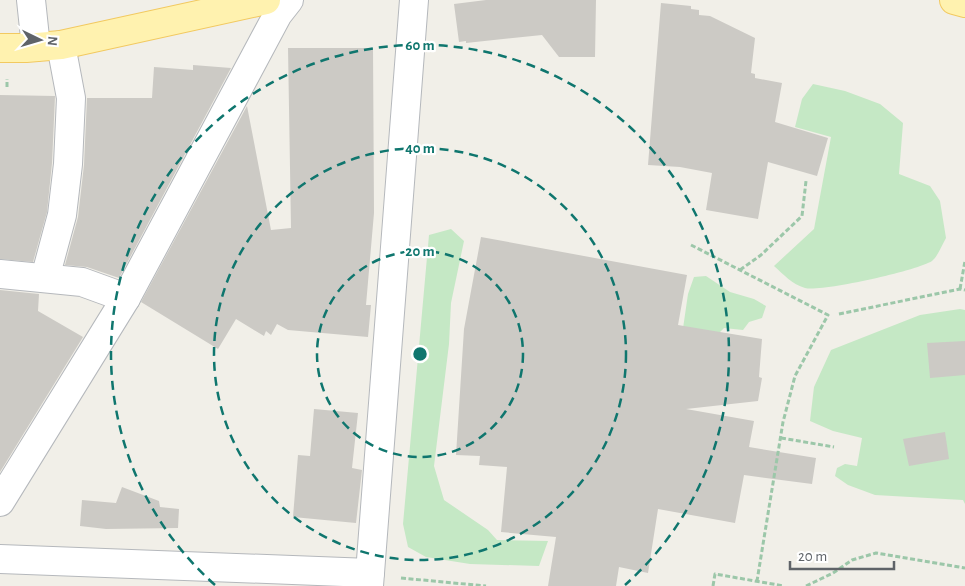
<svg xmlns="http://www.w3.org/2000/svg" width="965" height="586" font-family="'Alegreya Sans',sans-serif">
  <style>
    .green { fill: #c5e8c5 }
    .building { fill: #cccac5 }
    .lines { fill: none; stroke-linecap: round; stroke-linejoin: round }
    .minor-casing { stroke: #b5b8bc; stroke-width: 30 }
    .major-casing { stroke: #f2c960; stroke-width: 30 }
    .path { stroke: #9cc7a9; stroke-width: 3; stroke-dasharray: 5 2.5; stroke-linecap: butt }
    .minor { stroke: #fff; stroke-width: 28 }
    .major { stroke: #fff2af; stroke-width: 28 }
    .ring { fill: none; stroke: #0f766e; stroke-width: 2.5; stroke-dasharray: 9 6 }
    .centre { fill: #0f766e; stroke: #fff; stroke-width: 2.5 }
    .ring-label { font-size: 15px; text-anchor: middle; font-weight: bold; fill: #0f766e; stroke: #fff; stroke-width: 4.5; stroke-linejoin: round; paint-order: stroke }
  </style>
  <rect width="100%" height="100%" fill="#f1efe8"/>
  <!-- green -->
  <g class="green">
    <path d="M813,84L845,91L880,104L903,123L899,174L930,186L940,201L946,238C942,245 938,256 932,261C916,271 822,292 805,288C792,284 784,275 774,266L814,229L831,137L795,127L802,99Z"/>
    <polygon points="451,229 464,241 451,303 449,344 434,466 444,500 488,530 497,540 548,541 539,566 470,564 426,557 408,547 403,524 429,235"/>
    <polygon points="706,276 730,292 754,299 766,306 762,318 749,322 743,330 724,328 717,335 680,349 688,294 694,277"/>
    <polygon points="960,309 965,310 965,504 963,500 875,495 848,485 835,476 837,468 845,464 857,466 862,438 833,431 810,421 814,387 831,350 920,315"/>
  </g>
  <!-- building -->
  <g class="building">
    <polygon points="486,0 596,0 595,57 559,57 542,35 466,43 466,41 459,42 454,4"/>
    <polygon points="661,3 691,6 691,9 699,10 699,15 710,16 755,38 751,73 755,74 755,78 782,83 775,122 828,138 817,176 768,162 758,219 706,210 712,173 680,167 648,165"/>
    <polygon points="288,48 373,48 374,213 366,305 371,305 368,337 288,330 277,324 271,335 266,331 264,336 236,319 218,349 141,302 247,106 271,230 291,228"/>
    <polygon points="193,65 231,68 119,278 87,267 65,265 78,217 84,165 87,98 152,98 154,67 193,70"/>
    <polygon points="0,95 55,96 52,163 47,212 33,262 0,259"/>
    <polygon points="481,237 687,275 678,325 762,339 759,377 762,378 758,401 686,409 754,421 749,447 816,458 812,484 744,475 735,523 658,509 648,573 619,567 616,586 548,586 556,537 501,532 507,467 479,465 480,456 456,455 464,329"/>
    <polygon points="0,290 39,294 38,311 83,337 0,472"/>
    <polygon points="965,341 965,375 930,378 927,343"/>
    <polygon points="314,409 358,413 352,468 362,470 356,523 293,517 298,455 310,456"/>
    <polygon points="945,432 949,459 909,466 903,439"/>
    <polygon points="122,487 159,501 160,507 179,509 178,528 106,529 80,526 82,500 116,503"/>
  </g>
  <g class="lines">
    <defs>
      <g id="minor">
        <polyline points="31,0 36,47"/>
        <polyline points="0,274 82,282 126,298"/>
        <polyline points="45,278 62,215 68,164 71,98 61,45"/>
        <polyline points="0,502 126,298 278,14 289,0"/>
        <polyline points="0,559 370,573"/>
        <polyline points="369,586 414,0"/>
      </g>
      <g id="major">
        <polyline points="954,0 965,3"/>
        <polyline points="0,48 26,48 61,45 266,0"/>
      </g>
    </defs>
    <!-- minor casing -->
    <use href="#minor" class="minor-casing"/>
    <!-- major casing -->
    <use href="#major" class="major-casing"/>
    <!-- path -->
    <g class="path">
      <polyline points="7,87 7,79"/>
      <polyline points="691,245 828,315 795,376 783,422 757,581"/>
      <polyline points="740,270 761,255 802,216 806,181"/>
      <polyline points="960,289 965,261"/>
      <polyline points="839,314 960,289 965,290"/>
      <polyline points="781,438 834,447"/>
      <polyline points="401,578 486,586"/>
      <polyline points="713,586 715,574 784,586"/>
      <polyline points="806,586 833,573 852,560 876,553 965,568"/>
    </g>
    <!-- minor -->
    <use href="#minor" class="minor"/>
    <!-- major -->
    <use href="#major" class="major"/>
  </g>
  <!-- distance rings -->
  <g class="ring">
    <circle cx="420" cy="354" r="103"/>
    <circle cx="420" cy="354" r="206"/>
    <path d="M215 585A309 309 0 1 1 625 585"/>
  </g>
  <circle cx="420" cy="354" r="8" class="centre"/>
  <g class="ring-label">
    <text x="420" y="50">60 m</text>
    <text x="420" y="153">40 m</text>
    <text x="420" y="256">20 m</text>
  </g>
  <!-- north arrow -->
  <g transform="translate(40 40) rotate(95)" stroke="#ffffff" stroke-width="4" paint-order="stroke">
  <path d="M0-4L9 19L0 12L-9 19Z" fill="#5f6368"/>
  <text y="-8" font-size="14" font-weight="bold" text-anchor="middle" fill="#5f6368">N</text>
  </g>
  <!-- scale -->
  <path d="M790 561v8h104v-8" fill="none" stroke="#5f6368" stroke-width="2.5"/>
  <text x="798" y="561" font-size="15" fill="#5f6368" stroke="#ffffff" stroke-width="4" paint-order="stroke">20 m</text>
</svg>
